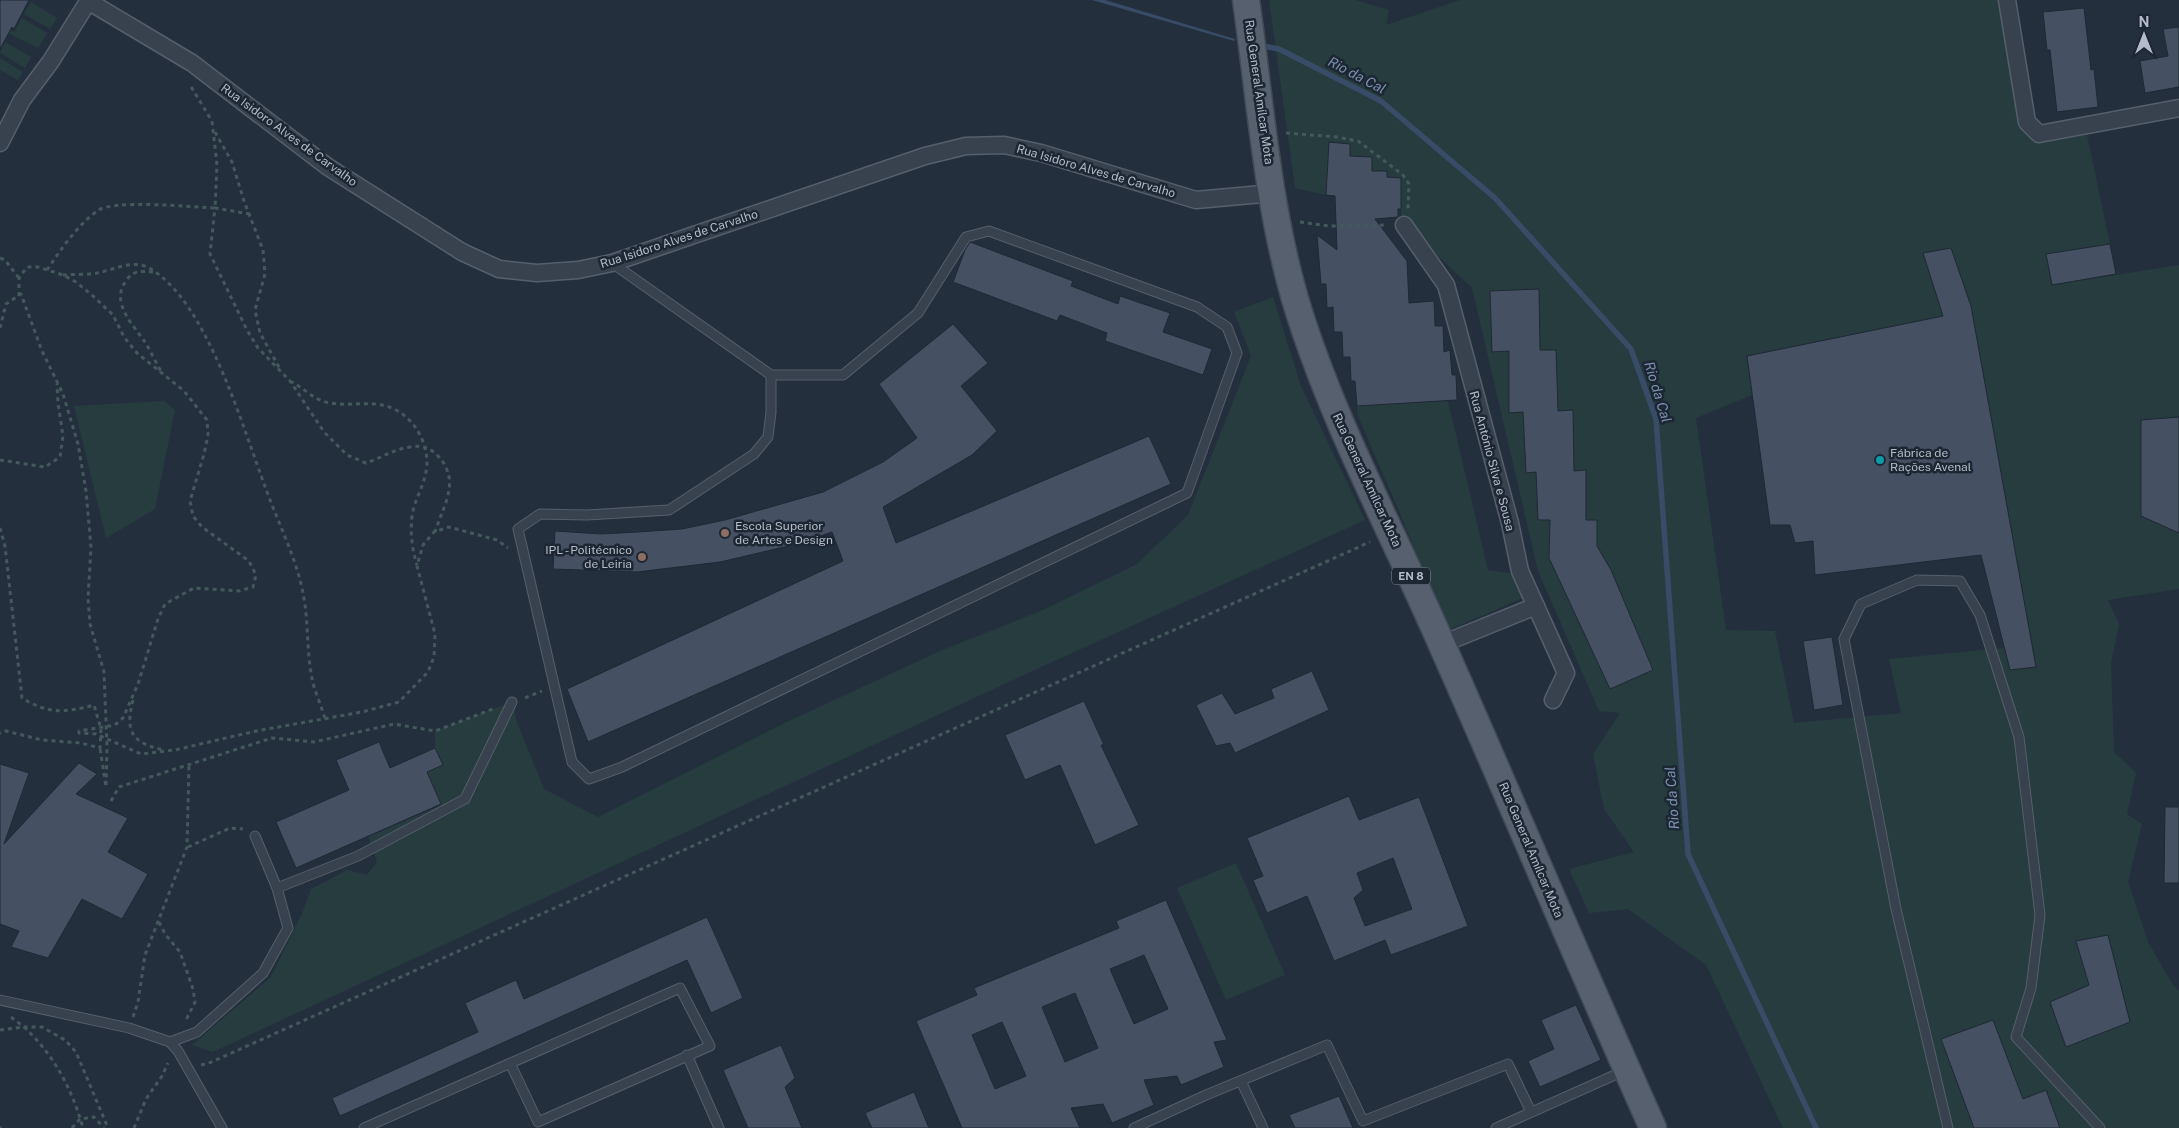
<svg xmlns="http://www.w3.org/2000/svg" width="2179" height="1128" font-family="'Public Sans',sans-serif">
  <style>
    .green { fill: #263c3f; fill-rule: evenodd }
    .water { fill: #394c67 }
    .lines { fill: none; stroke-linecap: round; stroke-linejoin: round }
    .stream { stroke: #394c67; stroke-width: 5.5 }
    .building { fill: #455162; stroke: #1f2835; fill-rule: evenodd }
    .lane-casing { stroke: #565f6c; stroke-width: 11 }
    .street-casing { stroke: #565f6c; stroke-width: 19 }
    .primary-casing { stroke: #414a57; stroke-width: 29 }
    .path { stroke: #44595c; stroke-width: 3; stroke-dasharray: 4 4; stroke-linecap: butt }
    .lane { stroke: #38414e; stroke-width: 9 }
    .street { stroke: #38414e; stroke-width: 16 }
    .primary { stroke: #56606e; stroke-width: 26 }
    .culture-dot { fill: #0f9aa8; stroke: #1d2633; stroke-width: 2 }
    .education-dot { fill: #8d6e63; stroke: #1d2633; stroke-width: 2 }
    .labels { text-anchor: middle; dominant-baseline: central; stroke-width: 5; stroke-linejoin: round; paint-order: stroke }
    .shield { fill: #1d2633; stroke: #878f9c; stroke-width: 1 }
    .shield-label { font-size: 11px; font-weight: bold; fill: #b4bcc9 }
    .street-label { font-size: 12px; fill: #b4bcc9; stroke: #1d2633 }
    .poi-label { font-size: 12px; fill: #b4bcc9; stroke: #1d2633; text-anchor: start }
    .water-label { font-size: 14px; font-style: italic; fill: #7c92b1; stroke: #1d2633 }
  </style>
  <rect width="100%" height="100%" fill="#242f3e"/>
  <!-- green -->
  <g class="green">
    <path d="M1269,0H1356L1389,10L1386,25L1460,0H1999L2038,142L2087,135L2110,244L2047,254L2052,285L2179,265V417L2141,420V516L2179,533V589L2108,600L2119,624L2111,663L2114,752L2136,773L2127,814L2142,824L2128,882L2148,942L2173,985L2179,991V1128H1783L1706,965L1628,909L1589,913L1569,869L1634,852L1604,809L1593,754L1620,713L1599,711L1538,571L1472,288L1405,225H1401V178L1387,177V171H1372V157L1350,156V144L1329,142L1326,195L1295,188ZM1951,248L1971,306L2036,667L2010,670L2004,648L1889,659L1901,713L1794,723L1775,631L1726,630L1696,418L1752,395L1747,357L1943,316L1923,253ZM2108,935L2130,1021L2066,1047L2050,1002L2089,985Z"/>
    <polygon points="31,2 57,18 50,29 24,14"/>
    <polygon points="22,18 47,33 38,48 0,29 0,23 14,32"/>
    <polygon points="5,42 31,57 25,68 0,53"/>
    <polygon points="0,58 23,72 18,80 0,70"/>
    <polygon points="1273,297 1301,386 1365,520 1028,673 213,1052 192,1045 271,977 303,911 311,889 347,870 367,875 377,862 368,837 441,805 427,772 443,765 435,748 435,731 512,702 517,722 544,789 598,817 791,720 940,651 1043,610 1137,564 1188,515 1251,356 1234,312"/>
    <polygon points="164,401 175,410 155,509 106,538 74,406"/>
    <polygon points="1448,401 1488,570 1516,574 1525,597 1447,631 1404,523 1358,416 1357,406"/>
    <polygon points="1236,863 1285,975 1226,1000 1177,888"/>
  </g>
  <!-- water -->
  <polygon class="water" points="1092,0 1105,0 1235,39 1234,41"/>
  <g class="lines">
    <!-- stream -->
    <polyline class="stream" points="1259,45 1279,49 1381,101 1495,198 1631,349 1656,419 1688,854 1816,1128"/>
  </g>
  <!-- building -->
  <g class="building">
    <polygon points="0,0 29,0 14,29 12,27 0,49"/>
    <polygon points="2084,8 2091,70 2094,69 2098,107 2057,112 2050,50 2047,50 2043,12"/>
    <polygon points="2179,27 2179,87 2145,93 2140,61 2168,56 2163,29"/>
    <polygon points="1329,142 1350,144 1350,156 1372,157 1372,171 1387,171 1387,177 1401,178 1401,209 1398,209 1398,217 1375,219 1407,261 1409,303 1434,301 1435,326 1443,326 1444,352 1450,350 1452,375 1456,375 1457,400 1357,406 1355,381 1351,381 1350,357 1343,357 1342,332 1334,332 1333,307 1327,308 1326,284 1321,284 1317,235 1337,250 1335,196 1326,195"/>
    <polygon points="970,242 1073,281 1071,286 1118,304 1120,296 1170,313 1163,332 1212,349 1203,375 1105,341 1107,333 1060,315 1057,321 953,282 965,250"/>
    <polygon points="2110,244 2116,274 2052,285 2046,254"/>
    <polygon points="1951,248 1971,306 2036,667 2010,670 1981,555 1815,575 1813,541 1795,543 1790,525 1770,525 1747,356 1943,316 1923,253"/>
    <polygon points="1539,289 1540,350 1556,350 1558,411 1573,410 1574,471 1586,470 1586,520 1597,520 1597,546 1611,570 1653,670 1610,689 1549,558 1550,520 1538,520 1536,472 1526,473 1523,412 1509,413 1509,351 1492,352 1490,291"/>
    <polygon points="953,324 988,363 961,386 997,431 972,455 883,507 896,543 1149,436 1171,484 588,742 567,689 843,561 832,532 793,545 720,562 637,572 553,569 555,531 601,534 638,532 682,529 725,520 823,492 883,462 917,438 879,384"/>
    <polygon points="2179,417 2179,533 2141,516 2141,420"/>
    <polygon points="1832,637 1843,705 1814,710 1803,641"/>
    <polygon points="1312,671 1329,710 1235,753 1230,743 1216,746 1196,705 1222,693 1235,714 1274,698 1271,689"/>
    <polygon points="1084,701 1104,745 1101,745 1139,825 1095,845 1060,765 1025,780 1005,735"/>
    <polygon points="379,742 390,768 435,748 443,765 427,772 441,804 296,868 276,822 349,790 336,760"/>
    <polygon points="79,763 97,774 76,794 128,818 108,852 148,874 122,919 82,899 48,958 11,947 19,931 0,924 0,764 29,773 4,844"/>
    <path d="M1349,796L1359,820L1419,797L1468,926L1391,955L1385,940L1334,961L1307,896L1267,913L1253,880L1263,876L1247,838ZM1393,858L1412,909L1365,926L1354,898L1363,890L1357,873Z"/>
    <polygon points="2165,807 2179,807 2179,883 2164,883"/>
    <path d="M1166,900L1227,1040L1214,1042L1224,1067L1181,1085L1177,1076L1144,1080L1154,1105L1112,1123L1103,1104L1071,1108L1080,1128H962L916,1021L977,995L974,988L1119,928L1116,921ZM1144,955L1168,1009L1134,1024L1110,969ZM1075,993L1098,1048L1065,1062L1042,1007ZM1002,1022L1026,1076L995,1089L972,1035Z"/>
    <polygon points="707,917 743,998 711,1013 687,960 340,1116 332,1098 478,1032 465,1003 516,980 524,999"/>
    <polygon points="2108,935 2130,1022 2066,1047 2050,1002 2089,985 2076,941"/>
    <polygon points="1576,1005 1601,1060 1540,1087 1528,1061 1554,1049 1541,1020"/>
    <polygon points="1993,1020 2023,1099 2046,1090 2060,1128 1974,1128 1941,1039"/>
    <polygon points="781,1045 795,1078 785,1087 802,1128 748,1128 723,1070"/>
    <polygon points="914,1092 929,1128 872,1128 865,1113"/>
    <polygon points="1339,1096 1353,1128 1295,1128 1289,1115"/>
  </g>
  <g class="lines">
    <defs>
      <g id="lane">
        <polyline points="612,263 771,375 843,375 918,313 966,237 989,231 1197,307 1227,327 1237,353 1187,493 622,767 589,779 572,762 518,529 540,514 587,515 669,510 754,454 768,437 771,412 771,375"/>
        <polyline points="277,888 358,856 465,799 512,702"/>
        <polyline points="0,1000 129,1028 170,1042 197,1032 263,973 288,928 277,888 255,836"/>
        <polyline points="170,1042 178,1051 222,1128"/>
        <polyline points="687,1055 719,1128"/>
        <polyline points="1241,1081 1263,1128"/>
        <polyline points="364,1128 680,988 710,1046 538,1122 510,1063"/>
        <polyline points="1134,1128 1206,1095 1327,1045 1363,1121 1508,1064 1531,1112"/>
        <polyline points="1496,1128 1626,1070"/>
        <polyline points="1948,1128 1896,909 1844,639 1861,604 1917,580 1960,581 1980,615 2019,737 2040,915 2031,988 2016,1037 2100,1128"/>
      </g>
      <g id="street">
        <polyline points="2007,0 2027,122 2039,134 2179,108"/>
        <polyline points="88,1 192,63 328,167 462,252 499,269 537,273 578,270 612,263 925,156 966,146 1004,145 1041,153 1196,200 1273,193"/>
        <polyline points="0,143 22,100 51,61 89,0"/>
        <polyline points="1404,225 1446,285 1510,523 1520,571 1566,673 1553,700"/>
        <polyline points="1442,644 1536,606"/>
      </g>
      <path id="primary" d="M1246,0C1260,99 1267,202 1295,299C1331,419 1392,530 1442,645C1513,805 1581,968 1653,1128"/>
    </defs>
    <!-- lane casing -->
    <use href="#lane" class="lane-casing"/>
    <!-- street casing -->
    <use href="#street" class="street-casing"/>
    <!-- primary casing -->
    <use href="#primary" class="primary-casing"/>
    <!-- path -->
    <g class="path">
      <polyline points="215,132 232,162 244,201 263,250 265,274 255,310 260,333 280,369"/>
      <polyline points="1286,133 1337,137 1358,141 1403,175 1409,184 1408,209"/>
      <path d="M250,214L215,208L210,254L247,330L258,348L290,381L324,432L347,455L366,463C381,458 394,449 410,447C422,445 429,447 438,456C461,481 444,504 435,532"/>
      <polyline points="1300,222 1329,226 1387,225"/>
      <polyline points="0,258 5,260 19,278"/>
      <path d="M47,270C61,249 77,226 97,211C112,199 192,207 215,208L217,165L212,121L190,85"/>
      <path d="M153,272C141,271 133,270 126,281C110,302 133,325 145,342C151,352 156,363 162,373"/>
      <path d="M63,275C74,274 87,275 97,273C114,270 132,259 149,268C207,300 243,429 266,489C278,523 296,557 303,593C309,622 306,653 313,683C316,695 322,707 325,719"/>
      <polyline points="19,296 19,278 27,267 38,267 63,275 76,282 93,296 113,315 124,337 137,353 184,391 207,420 208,435 204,454 190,501 193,516 202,527 249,561 256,575 253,587 239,591 194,588 165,604 158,619 138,684 123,718 115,725 79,731 79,733 96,734 141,754 175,750 256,731 362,712 399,702 428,672 434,657 435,634 417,566 423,545 434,532 449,527 497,540 508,548"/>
      <polyline points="0,328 6,304 21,294 42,351 63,394 78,444 86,491 91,547 88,599 90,624 104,672 107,746 106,787 100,748"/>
      <path d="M290,381C304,388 315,401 330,403C352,407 373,399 394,409C416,419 431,448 426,472C423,488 414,501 412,516C410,534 412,548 417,565"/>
      <polyline points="0,460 45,467 60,457 63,436 58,403 57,384"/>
      <path d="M0,528L5,546L22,698C48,714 64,713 94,705L101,729L100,748L81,743L42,740L6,731L0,733"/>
      <polyline points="525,698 542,691"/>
      <path d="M133,700C125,731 131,743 164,750"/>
      <polyline points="111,801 119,787 272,738 314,742 394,724 435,731 493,709"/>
      <polyline points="188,847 230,828 243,829"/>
      <polyline points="159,922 165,934 180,952 193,989 195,1002 185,1022"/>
      <polyline points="11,1017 24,1027 42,1027 65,1040 76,1052 108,1128"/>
      <polyline points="133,1017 138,1002 145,955 187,847 189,764"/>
      <path d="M0,1030L24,1027C54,1055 72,1089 83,1128"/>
      <polyline points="201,1065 207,1064 1370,542"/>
      <polyline points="0,1127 1,1128"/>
      <polyline points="72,1128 80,1119 94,1117 104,1128"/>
      <polyline points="134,1128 146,1099 162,1076 168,1063"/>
    </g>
    <!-- lane -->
    <use href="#lane" class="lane"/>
    <!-- street -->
    <use href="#street" class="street"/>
    <!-- primary -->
    <use href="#primary" class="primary"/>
  </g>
  <!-- markers -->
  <circle class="culture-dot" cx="1880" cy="460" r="5"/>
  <g class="education-dot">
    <circle cx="725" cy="533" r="5"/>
    <circle cx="642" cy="557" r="5"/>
  </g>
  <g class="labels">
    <!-- shield labels -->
    <rect class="shield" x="1392" y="567.5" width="38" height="17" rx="4"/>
    <g class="shield-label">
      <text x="1411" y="576">EN 8</text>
    </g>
    <!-- street labels -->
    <g class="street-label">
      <text transform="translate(1259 92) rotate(82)">Rua General Amílcar Mota</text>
      <text transform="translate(289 135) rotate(36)">Rua Isidoro Alves de Carvalho</text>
      <text transform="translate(1096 171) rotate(16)">Rua Isidoro Alves de Carvalho</text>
      <text transform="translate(679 239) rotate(-18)">Rua Isidoro Alves de Carvalho</text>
      <text transform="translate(1492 461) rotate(75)">Rua António Silva e Sousa</text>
      <text transform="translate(1367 480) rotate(65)">Rua General Amílcar Mota</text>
      <text transform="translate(1531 850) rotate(67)">Rua General Amílcar Mota</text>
    </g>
    <!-- poi labels -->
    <g class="poi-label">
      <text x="1890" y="453">Fábrica de<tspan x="1890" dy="14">Rações Avenal</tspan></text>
      <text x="735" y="526">Escola Superior<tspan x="735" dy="14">de Artes e Design</tspan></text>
      <text x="632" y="550" text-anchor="end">IPL - Politécnico<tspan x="632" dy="14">de Leiria</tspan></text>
    </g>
    <!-- water labels -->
    <g class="water-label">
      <text transform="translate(1357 75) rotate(28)">Rio da Cal</text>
      <text transform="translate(1658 392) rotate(73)">Rio da Cal</text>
      <text transform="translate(1672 798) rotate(-94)">Rio da Cal</text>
    </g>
  </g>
  <!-- north arrow -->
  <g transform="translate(2144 35)" stroke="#1d2633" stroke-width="4" paint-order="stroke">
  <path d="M0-4L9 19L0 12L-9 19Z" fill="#b4bcc9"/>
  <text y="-8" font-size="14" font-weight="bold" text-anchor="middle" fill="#b4bcc9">N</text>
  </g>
</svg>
